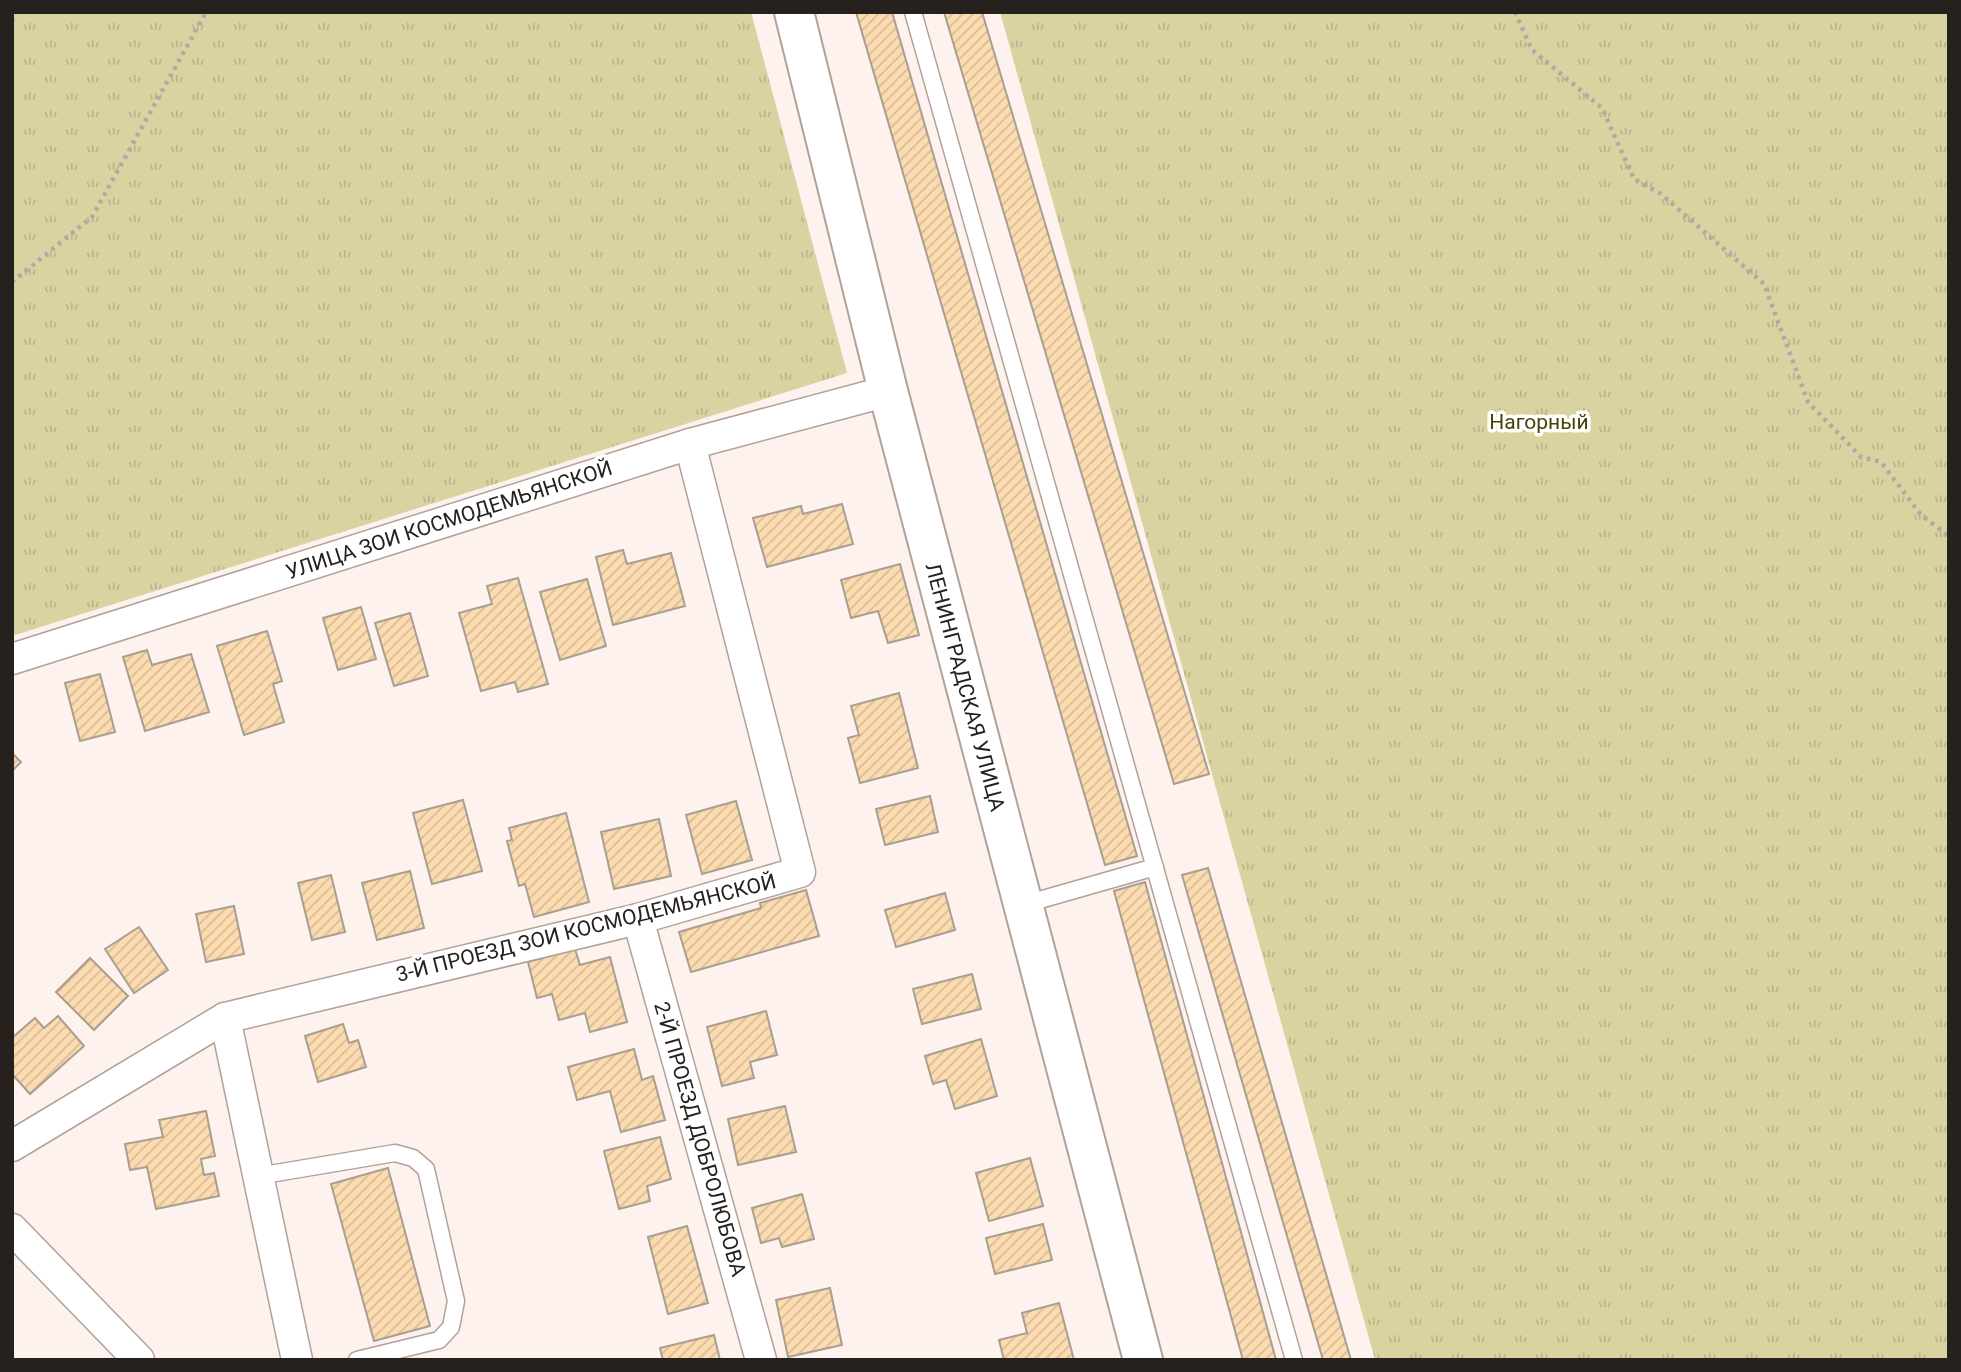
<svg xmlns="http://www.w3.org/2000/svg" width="1961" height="1372" font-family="Roboto,sans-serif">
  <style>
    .park { fill: url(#park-tufts) }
    .building { fill: url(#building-hatch); stroke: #a99f91; stroke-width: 2 }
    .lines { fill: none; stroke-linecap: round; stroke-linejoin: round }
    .lane-casing { stroke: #b2a199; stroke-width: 19 }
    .street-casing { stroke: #b2a199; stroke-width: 33 }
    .secondary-casing { stroke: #b2a199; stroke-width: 42 }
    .path { stroke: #b2a9a4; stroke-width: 4.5; stroke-dasharray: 3.5 5; stroke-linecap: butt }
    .lane { stroke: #fff; stroke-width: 16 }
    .street { stroke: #fff; stroke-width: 30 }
    .secondary { stroke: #fff; stroke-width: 38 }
    .labels { text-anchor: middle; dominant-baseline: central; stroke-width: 7; stroke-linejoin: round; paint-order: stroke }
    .park-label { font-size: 21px; fill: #4a4202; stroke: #fff }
    .street-label { font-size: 21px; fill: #27211e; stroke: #fff }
  </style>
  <defs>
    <pattern id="park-tufts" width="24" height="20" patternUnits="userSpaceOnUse" patternTransform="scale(1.75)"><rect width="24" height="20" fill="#d9d3a2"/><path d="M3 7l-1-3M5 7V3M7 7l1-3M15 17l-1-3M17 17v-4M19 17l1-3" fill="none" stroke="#bab58b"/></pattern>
    <pattern id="building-hatch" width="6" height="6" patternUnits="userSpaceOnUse" patternTransform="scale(1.75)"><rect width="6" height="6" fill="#fcdbb0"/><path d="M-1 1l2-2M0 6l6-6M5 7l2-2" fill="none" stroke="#d8bc97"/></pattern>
  </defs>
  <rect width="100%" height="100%" fill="#fdf2ed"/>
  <!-- park -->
  <g class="park">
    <polygon points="12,12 751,12 847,373 12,636"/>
    <polygon points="1000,12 1949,12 1949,1360 1375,1360"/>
  </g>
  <!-- building -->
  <g class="building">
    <polygon points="856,12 892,12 1137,856 1105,865"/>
    <polygon points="944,12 982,12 1209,774 1174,784"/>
    <polygon points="842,504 853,544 767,567 753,518 801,506 803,514"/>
    <polygon points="623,550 627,564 671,553 685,606 613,625 596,557"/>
    <polygon points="900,564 919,635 888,643 878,611 851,618 841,580"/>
    <polygon points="518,578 548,684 518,692 515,682 481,691 459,613 492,604 487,586"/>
    <polygon points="587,579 606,646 560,660 540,592"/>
    <polygon points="361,607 376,659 338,670 323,618"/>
    <polygon points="410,613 428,676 394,686 375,623"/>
    <polygon points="267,631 282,681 273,684 284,722 244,735 217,646"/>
    <polygon points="147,650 152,665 191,654 209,712 145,731 123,657"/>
    <polygon points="100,674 115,732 80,741 65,683"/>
    <polygon points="899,693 918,768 860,783 848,738 859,735 851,706"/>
    <polygon points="12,753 21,762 12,771"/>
    <polygon points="930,796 938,832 885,845 876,809"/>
    <polygon points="463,800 482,871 432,884 413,813"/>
    <polygon points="736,801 752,860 702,874 686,815"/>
    <polygon points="566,813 589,902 534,917 525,884 519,886 507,841 512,840 509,828"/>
    <polygon points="659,819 671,876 614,889 601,832"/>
    <polygon points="1208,868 1351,1360 1323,1360 1182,875"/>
    <polygon points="410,871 424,928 377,940 362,883"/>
    <polygon points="331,875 345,932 312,940 298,883"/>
    <polygon points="1145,882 1276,1360 1243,1360 1114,891"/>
    <polygon points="806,890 819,936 691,972 679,932 761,908 760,903"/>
    <polygon points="945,893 955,930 896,947 885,910"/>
    <polygon points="234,906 244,954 206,962 196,914"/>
    <polygon points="139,927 168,970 134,993 105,949"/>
    <polygon points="575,949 580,965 610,957 627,1022 590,1032 585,1013 559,1020 552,994 537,998 528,962"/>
    <polygon points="90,958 128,996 94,1030 56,992"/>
    <polygon points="972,974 981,1009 922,1024 913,989"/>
    <polygon points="766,1011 777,1055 750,1062 754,1078 722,1086 707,1027"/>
    <polygon points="58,1016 84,1046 30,1094 12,1074 12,1038 35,1018 44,1028"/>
    <polygon points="343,1024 349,1043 358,1040 366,1067 318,1082 305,1036"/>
    <polygon points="981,1039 997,1096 955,1109 946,1080 933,1084 925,1056"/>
    <polygon points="634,1049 642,1080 653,1076 665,1120 621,1132 610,1091 577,1100 568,1067"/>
    <polygon points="785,1106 796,1152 738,1165 728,1119"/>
    <polygon points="206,1111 215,1156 201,1159 204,1175 214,1173 219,1196 156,1209 147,1167 130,1170 125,1144 163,1137 159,1120"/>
    <polygon points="660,1137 671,1179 647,1186 650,1201 619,1209 604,1151"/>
    <polygon points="1030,1158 1043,1206 989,1221 976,1173"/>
    <polygon points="388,1168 430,1326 374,1341 331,1184"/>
    <polygon points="802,1194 814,1239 782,1247 779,1238 761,1243 752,1208"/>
    <polygon points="1043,1224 1052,1260 995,1274 986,1238"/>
    <polygon points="687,1226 708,1303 668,1314 648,1237"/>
    <polygon points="830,1288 842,1345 788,1357 776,1300"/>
    <polygon points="1059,1303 1074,1360 1004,1360 999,1340 1027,1333 1022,1313"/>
    <polygon points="714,1335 720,1360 663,1360 660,1348"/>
  </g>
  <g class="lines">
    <defs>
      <g id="lane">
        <polyline points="913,12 1294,1360"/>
        <polyline points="1022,905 1155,867"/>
        <polyline points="258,1176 395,1153 413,1158 426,1169 456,1301 451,1327 439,1340 357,1360"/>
      </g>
      <g id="street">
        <polyline points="12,659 690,444 888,391"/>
        <polyline points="638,919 761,1360"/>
        <polyline points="225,1018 297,1360"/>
        <polyline points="12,1146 225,1018 638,919 800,872 690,444"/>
        <polyline points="12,1229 139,1360"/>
      </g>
      <polyline id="secondary" points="794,12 888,391 1143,1360"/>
    </defs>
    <!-- lane casing -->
    <use href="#lane" class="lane-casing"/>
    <!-- street casing -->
    <use href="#street" class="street-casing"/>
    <!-- secondary casing -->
    <use href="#secondary" class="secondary-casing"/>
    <!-- path -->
    <g class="path">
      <polyline points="1515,12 1532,50 1602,108 1634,179 1661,194 1764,284 1808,402 1861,457 1881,462 1921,515 1949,536"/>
      <polyline points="12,21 16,12"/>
      <polyline points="12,282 92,217 206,12"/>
    </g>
    <!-- lane -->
    <use href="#lane" class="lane"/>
    <!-- street -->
    <use href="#street" class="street"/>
    <!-- secondary -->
    <use href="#secondary" class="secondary"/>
  </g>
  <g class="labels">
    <!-- park labels -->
    <g class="park-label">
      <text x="1539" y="422">Нагорный</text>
    </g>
    <!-- street labels -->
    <g class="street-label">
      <text transform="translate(449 520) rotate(-18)">УЛИЦА ЗОИ КОСМОДЕМЬЯНСКОЙ</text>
      <text transform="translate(965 687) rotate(75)">ЛЕНИНГРАДСКАЯ УЛИЦА</text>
      <text transform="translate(586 928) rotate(-14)">3-Й ПРОЕЗД ЗОИ КОСМОДЕМЬЯНСКОЙ</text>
      <text transform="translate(700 1139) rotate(74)">2-Й ПРОЕЗД ДОБРОЛЮБОВА</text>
    </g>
  </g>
  <!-- border -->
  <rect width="1961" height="1372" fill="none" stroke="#27211e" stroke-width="28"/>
</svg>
